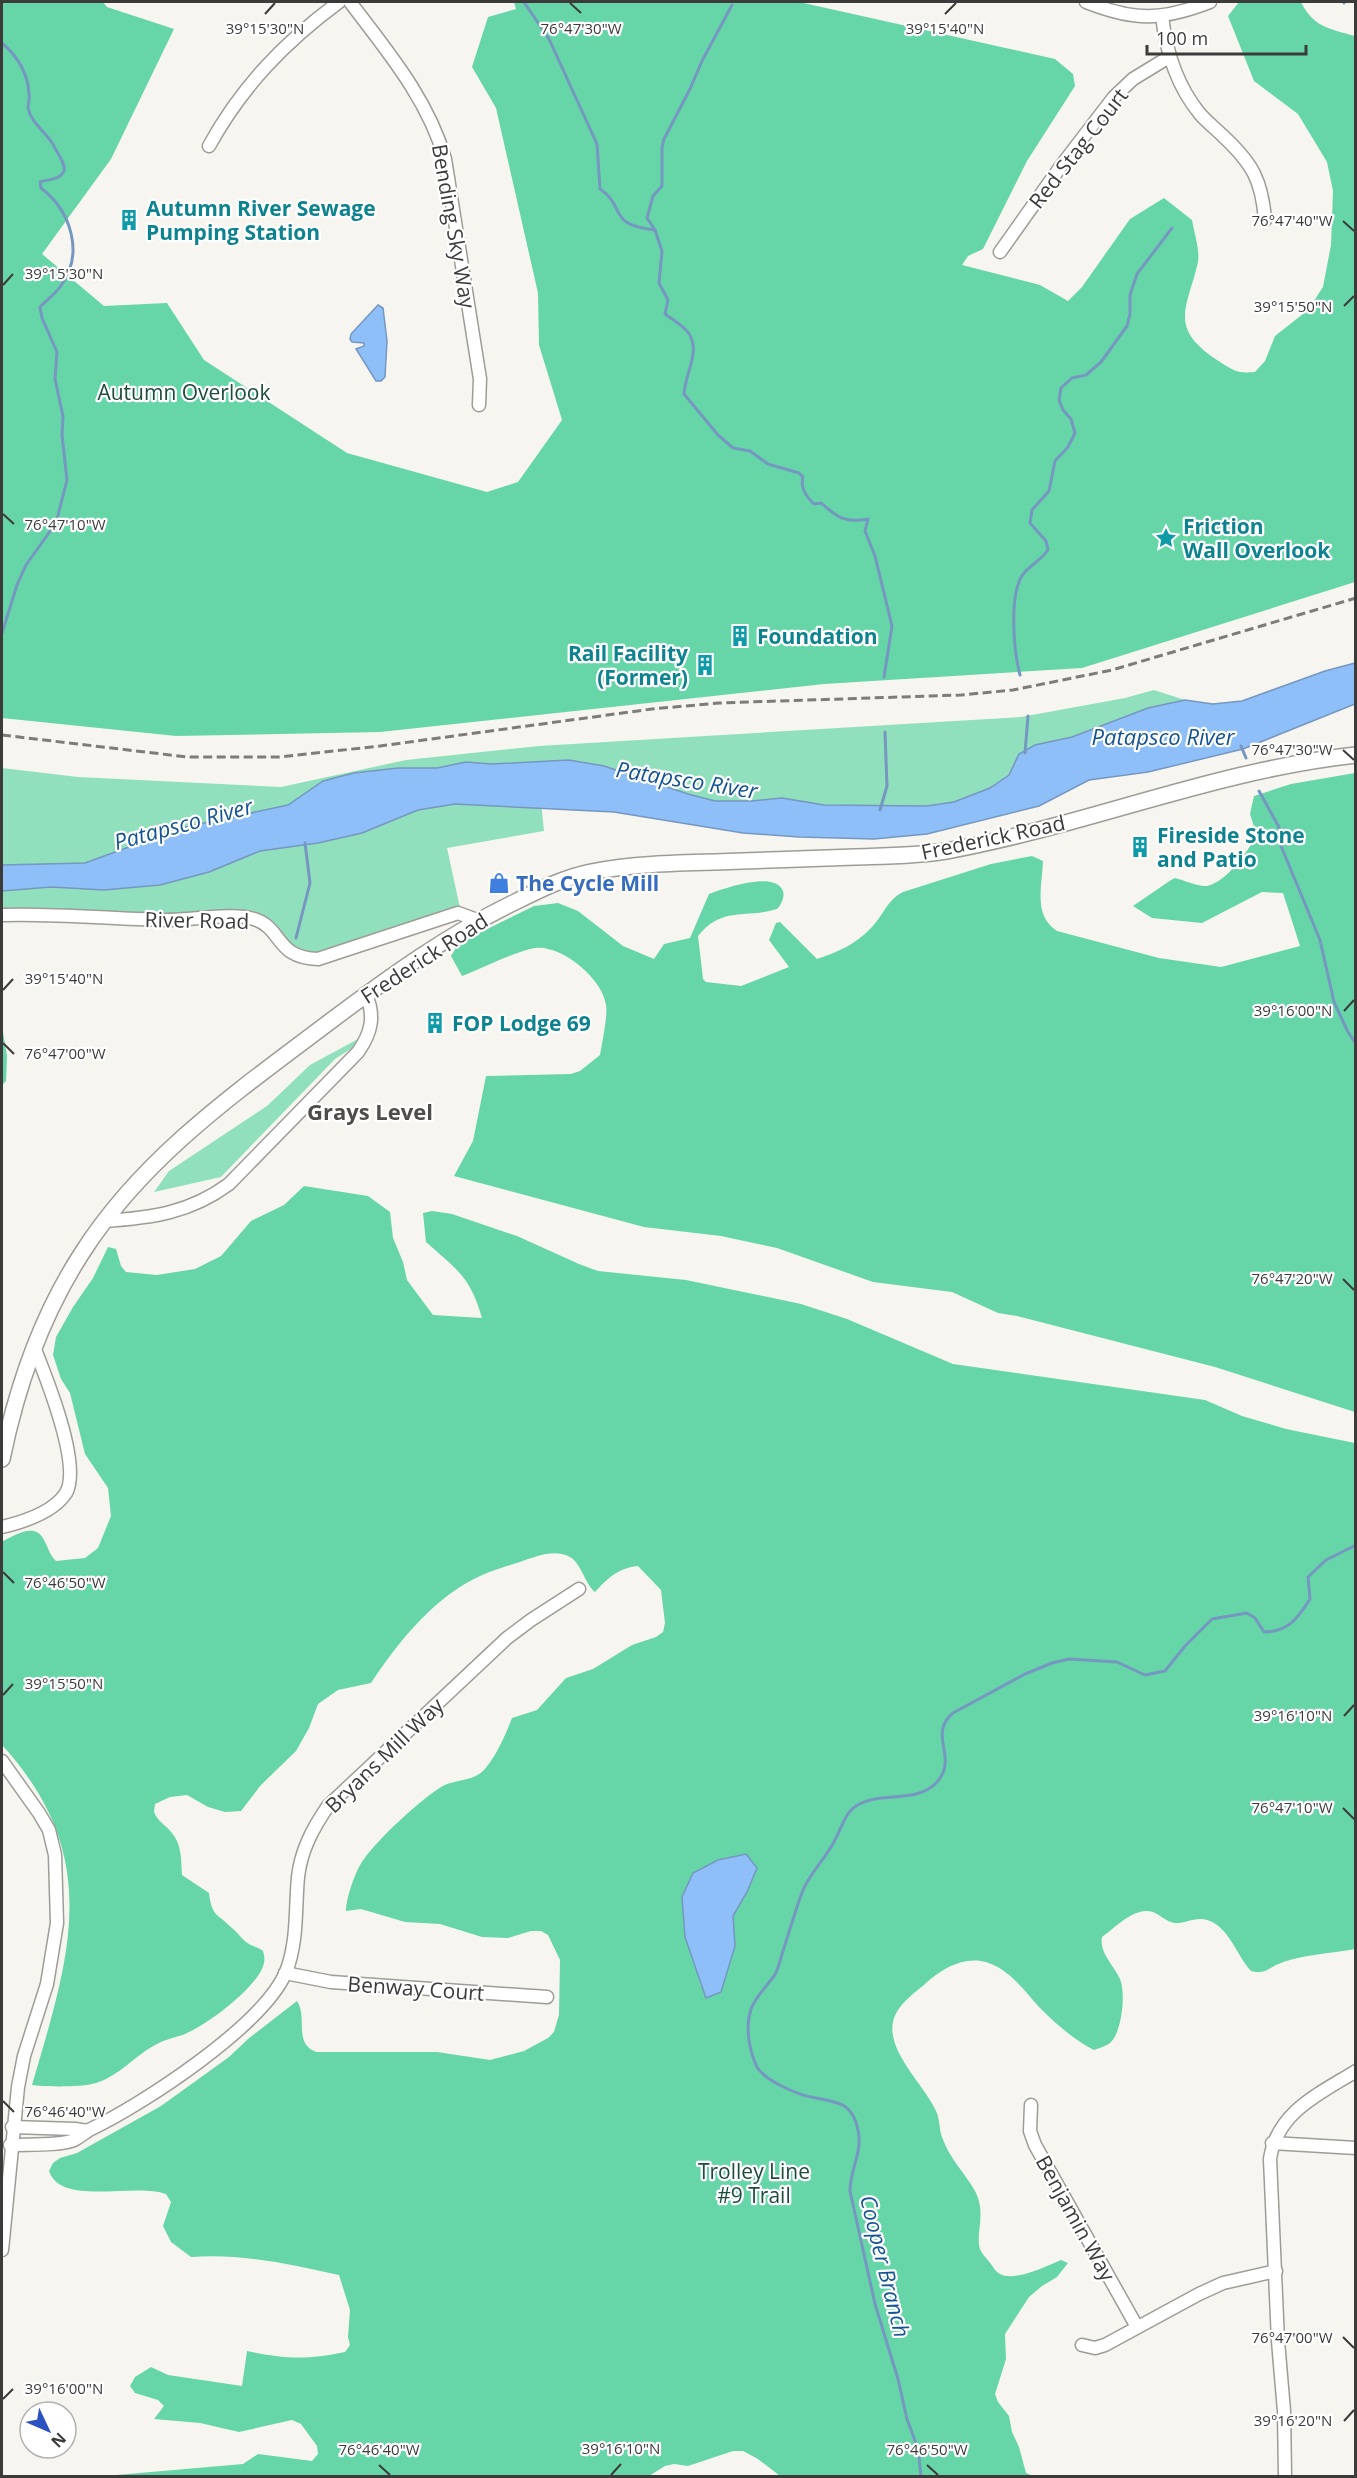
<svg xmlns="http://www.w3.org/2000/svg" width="1357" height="2478" font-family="'Open Sans',sans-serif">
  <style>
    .green { fill: #91e0bd }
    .forest { fill: #66d6a9; fill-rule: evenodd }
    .water { fill: #8ebff9; stroke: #7597c0; stroke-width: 1.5 }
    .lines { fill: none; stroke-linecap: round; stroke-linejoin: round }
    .stream { stroke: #7597c0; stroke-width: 3 }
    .minor-casing { stroke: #9e9c97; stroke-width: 15 }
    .major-casing { stroke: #9e9c97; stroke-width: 18 }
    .minor { stroke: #fff; stroke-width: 12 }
    .major { stroke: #fff; stroke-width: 15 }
    .rail { stroke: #7d7c7a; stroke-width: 3; stroke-dasharray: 9 4.5; stroke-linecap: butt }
    .ticks { fill: none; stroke: #3c3b3a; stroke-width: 2 }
    .labels { text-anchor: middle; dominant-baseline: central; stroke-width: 4.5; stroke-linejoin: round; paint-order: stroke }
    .street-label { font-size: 21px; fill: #3c3b3a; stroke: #fff }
    .culture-label { font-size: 21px; font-weight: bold; fill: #0d838f; stroke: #fff; text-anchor: start }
    .park-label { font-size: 21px; fill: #1d4c39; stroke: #fff }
    .shop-label { font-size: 21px; font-weight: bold; fill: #366cbe; stroke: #fff; text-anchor: start }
    .water-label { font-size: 22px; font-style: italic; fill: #155494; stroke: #fff }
    .neighbourhood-label { font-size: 22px; font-weight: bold; fill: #4f4d49; stroke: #fff }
    .ticks-label { font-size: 15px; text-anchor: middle; fill: #3c3b3a; stroke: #fff; stroke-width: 4.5; stroke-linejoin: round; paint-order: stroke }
  </style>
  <rect width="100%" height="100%" fill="#f7f5f0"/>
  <!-- green -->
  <g class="green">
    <path d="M1154,690L1185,700L1148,708L1072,737L1035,745L1019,754L1009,775L990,788L954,802L927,806L824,805L782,798L751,801H715L537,761L544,831L447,848L460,908L318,953C294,952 283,937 267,920L2,910V768L78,777L281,787L406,760L539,746L1021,717L1125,698Z"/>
    <polygon points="358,1039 352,1048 335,1059 221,1177 154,1192 169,1171 267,1106 310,1065"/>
  </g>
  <!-- forest -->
  <g class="forest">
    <path d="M2,2H103L107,7L174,29L111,159L42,254L104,306L167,303L204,360L347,453L487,492L518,482L562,420L539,345L538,293L496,108L472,67L488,17L516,9L514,2H799L1055,59L1073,74L1075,86L1027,161L983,249L968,256L962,265L1040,285L1068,301L1082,287L1130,219L1164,198L1192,220C1194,232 1200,250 1198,262C1188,307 1167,327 1217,360C1233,370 1236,374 1255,372L1265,361L1275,336L1308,310L1323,287L1331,245L1333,191L1327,162L1298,114L1254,81L1228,16L1239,2H1301C1313,27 1330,29 1355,36V582L1082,668L824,684L380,732L176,736L2,718Z"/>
    <path d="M1355,773V1412L1215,1367L1017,1316L998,1313L952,1292L873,1282L777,1248L721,1236L644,1227L454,1176L473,1141L486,1076L571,1074L580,1071L600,1055C602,1043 608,1015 606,1005C602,978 562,945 535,948C519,950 480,969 462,976L451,956L459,943L534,906L558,903L578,911L623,946L654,959L664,944L690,938L709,894C723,889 775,870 783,891C785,897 781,905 777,909C745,919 722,906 698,936L703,979L706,982L741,986L789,967L769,940L776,923L780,922L817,959C838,952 856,944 871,928C883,916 887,900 903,892L991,864L1032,856L1043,861C1042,887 1033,915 1057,931L1159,958L1221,967L1300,946L1283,893L1262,892L1202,923L1152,918L1133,906L1171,880L1175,878C1184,880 1198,887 1207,886C1227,882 1247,851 1257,836L1250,814L1254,796L1291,784Z"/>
    <polygon points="2,1026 7,1056 6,1081 2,1085"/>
    <path d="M304,1186L368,1196L390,1212L393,1238L403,1262L407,1280L433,1315L482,1318C470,1276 457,1270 426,1242L423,1213L432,1211L452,1214L517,1236L579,1264L598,1271L686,1280L801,1304L847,1319L953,1364L1205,1400L1242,1416L1286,1429L1355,1443V1949C1334,1953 1301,1955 1281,1963C1269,1967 1265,1975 1251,1971C1236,1955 1227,1921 1202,1919C1193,1918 1183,1924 1174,1923C1167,1922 1160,1915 1153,1912C1135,1906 1116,1927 1102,1937C1099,1953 1114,1965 1120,1979C1126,1993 1122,2031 1111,2042C1107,2046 1099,2048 1094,2050C1074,2040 1056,2024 1040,2008C1023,1990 1008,1966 981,1961C959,1958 939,1971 924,1985C915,1992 905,2000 898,2010C876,2043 924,2083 936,2111C940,2119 939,2129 942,2137C949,2158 965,2173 975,2191C987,2214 975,2233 980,2249C982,2254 988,2260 991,2264C993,2267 996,2272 1000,2274C1015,2282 1047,2266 1061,2260L1068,2263L1057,2277L1042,2286L1029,2297L1005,2334L1006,2359L995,2394L998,2402L1009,2416L1012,2432L1019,2447L1026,2473L1033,2476H780L758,2459L743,2451H733L688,2466L674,2464L665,2466L649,2476H105L243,2464L258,2454L312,2461L318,2454L317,2446L301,2424L292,2420L239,2432L200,2423L154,2419L164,2406L158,2400L135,2393L130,2386L135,2377L151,2367L168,2375L242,2386L247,2351C286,2359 306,2360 345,2352L350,2345L348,2337L350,2310L339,2275C291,2264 239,2253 191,2257L171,2242L163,2226L171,2202L166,2194C135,2182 61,2207 49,2171L53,2163L60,2158L77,2153L161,2106L229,2057L248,2039L297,2001C308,2018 293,2043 316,2052H437L490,2060L524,2051L548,2038L554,2032L559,2015L560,1960L548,1935L541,1931H531L508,1938L482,1937L440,1924L405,1922L361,1909L346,1911C346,1898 356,1869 364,1859C378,1839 420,1800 441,1787C454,1779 473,1782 484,1770C497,1755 505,1736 512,1718L537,1710L566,1678L593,1669L632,1645L656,1637L663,1632L665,1623L661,1590L638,1566C618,1568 608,1578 595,1592C584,1583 581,1561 568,1556C554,1549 534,1557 520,1562C504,1567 487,1572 472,1580C430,1602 397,1644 371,1683L338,1690L318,1704L309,1728L296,1751L261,1785L241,1811L225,1812L208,1807L187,1795L170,1797L155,1804L154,1812C158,1822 166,1825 172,1833C182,1845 181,1860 182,1875L209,1893C212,1917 217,1913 232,1928C237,1932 241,1938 246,1942C251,1946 258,1947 263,1951C265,1958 265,1962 262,1969C252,1990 211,2022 189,2032C180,2037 168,2038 159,2043C135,2054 119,2078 92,2084C82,2087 43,2087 32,2085C70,1955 104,1857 2,1745V1547L3,1541C16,1535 35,1522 44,1540C49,1549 49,1554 56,1561L85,1558L98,1548L111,1516L108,1488L85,1454L70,1393L61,1379L53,1355L56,1337L73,1307L93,1278L108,1247L116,1249L121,1266L126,1272L157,1275L195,1269L221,1256L251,1221L284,1205ZM747,1892L732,1916L734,1946L701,1986L694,1959Z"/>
  </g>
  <!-- water -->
  <g class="water">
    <polygon points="378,305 383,308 387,341 385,377 381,381 376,381 356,349 364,346 364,343 352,342 350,339 351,334"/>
    <polygon points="1355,663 1355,704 1243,749 1148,772 1089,780 1039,806 927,834 874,839 799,837 743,833 614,812 455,804 418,810 362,833 318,843 260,851 209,872 160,885 104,890 51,887 2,891 2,865 85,863 181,828 288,805 323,781 354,773 398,768 437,768 466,762 491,764 569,760 604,766 688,794 715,801 751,801 782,798 824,805 927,806 954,802 990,788 1009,775 1019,754 1035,745 1072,737 1148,708 1185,700 1213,704 1242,701 1325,671"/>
    <polygon points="746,1854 757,1868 747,1892 733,1916 735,1946 721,1992 706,1998 685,1937 682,1897 693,1873 718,1860"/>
  </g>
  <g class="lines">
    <!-- stream -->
    <g class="stream">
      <path d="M524,2L549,39L597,144L600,189C627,207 606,225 655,230"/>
      <polyline points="1344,2 1344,3"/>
      <path d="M732,5L702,61L690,89L664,139L662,148V186L653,196L647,218L655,230L662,251L659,283L668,300L665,314C672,319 679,323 685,329C704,347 685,372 684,394L718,435L733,448L750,451L768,464L799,473L803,477C800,488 806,496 814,504L821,503C838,518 845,523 868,519L865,531L875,556L892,626L884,677"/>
      <path d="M2,43C17,56 28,73 29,94C30,99 28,104 28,108C31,123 47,133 54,146C57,153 66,164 64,171C60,180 49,179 40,182L41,188C71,211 85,254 60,287C55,294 47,300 40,307L42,318L57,352L55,379L63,416L62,435L67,480L56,523L26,565L17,585L2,633"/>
      <path d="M1020,675C1014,652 1008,592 1024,573C1032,564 1041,560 1048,550L1046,541L1030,523L1032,510L1049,491L1055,461L1068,447L1075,433L1071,419L1063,410L1059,400L1061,388L1072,378L1086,375L1101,362L1127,326L1130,314V295L1137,274L1172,228"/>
      <polyline points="1241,746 1246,758"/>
      <polyline points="1025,753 1028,716"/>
      <polyline points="1259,791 1279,827 1281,846 1320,940 1334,1002 1348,1032 1356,1044"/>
      <polyline points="880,810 887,786 885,732"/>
      <polyline points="296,938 310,883 305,843"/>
      <path d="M921,2476L918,2449L907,2419L898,2379L875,2304L850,2191C850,2169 863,2152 858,2130C853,2103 838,2102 816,2098C800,2096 765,2081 757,2067C749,2050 745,2027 751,2009C756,1996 766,1987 774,1976C778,1970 780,1961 782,1954C789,1933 795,1911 803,1890C811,1872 826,1858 835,1840C841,1829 845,1813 856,1806C881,1790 916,1805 937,1782C959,1757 927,1735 953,1713L1025,1674L1052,1663L1069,1659L1117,1662L1145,1675L1165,1671L1185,1646L1212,1619L1247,1613L1255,1618L1264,1632C1288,1632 1298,1618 1310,1599L1308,1577L1326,1560L1356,1545"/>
    </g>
    <defs>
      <g id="minor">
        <path d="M350,2C387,51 428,99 445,159L480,379L479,405"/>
        <path d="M1086,2C1134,21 1161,21 1210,2"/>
        <path d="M1162,16C1166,51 1177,86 1200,114C1207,122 1216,129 1223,136C1252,163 1262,180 1265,220"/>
        <path d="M209,146C242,86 285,42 339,2"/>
        <polyline points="1000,252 1061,166 1114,97 1133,79 1169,57"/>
        <path d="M2,915C56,913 109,919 163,920C188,921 232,912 254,919C283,928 275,958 318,959L458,913L477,920"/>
        <path d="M104,1221C151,1218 190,1213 229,1184L358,1052C372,1032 375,1016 366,994"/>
        <path d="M2,1527C23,1522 53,1513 66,1493C82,1465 46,1377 34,1347"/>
        <polyline points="2,1761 39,1813 49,1830 55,1855 57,1923 47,1984 24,2056 18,2087 2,2250"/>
        <polyline points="285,1973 331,1982 547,1997"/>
        <polyline points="1031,2105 1030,2131 1035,2145 1137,2327"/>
        <polyline points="12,2127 75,2129 87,2131"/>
        <polyline points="1272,2143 1356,2148"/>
        <path d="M10,2145C28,2144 59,2146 74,2140C80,2137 84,2133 89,2130C142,2105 263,2026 286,1972C298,1941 295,1909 298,1877C301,1850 313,1828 328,1806L507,1638L531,1620L579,1589"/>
        <polyline points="1082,2345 1095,2348 1105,2345 1199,2294 1223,2283 1276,2271"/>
        <path d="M1285,2476L1284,2411L1278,2341L1270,2159C1277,2112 1319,2094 1356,2071"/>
      </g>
      <path id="major" d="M2,1459C17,1386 41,1316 82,1253C144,1156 238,1091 328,1023C388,978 447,935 515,902C539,890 565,877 591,872C631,864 674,863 715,862C762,860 808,859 855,857C885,856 916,856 946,851C1084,826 1216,770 1356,755"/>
    </defs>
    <!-- minor casing -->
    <use href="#minor" class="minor-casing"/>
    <!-- major casing -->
    <use href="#major" class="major-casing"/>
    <!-- minor -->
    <use href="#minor" class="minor"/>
    <!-- major -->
    <use href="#major" class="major"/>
    <!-- rail -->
    <polyline class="rail" points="2,735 187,757 279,757 380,746 652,709 719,703 961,695 1013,690 1112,670 1356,598"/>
  </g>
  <!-- ticks -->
  <path class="ticks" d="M570,3L581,13M265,14L275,3M945,14L956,3M1343,221L1354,231M3,285L13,274M1344,306L1354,296M3,514L14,524M1343,750L1354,760M3,990L13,979M1344,1011L1354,1000M3,1043L14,1054M1343,1279L1354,1290M3,1572L14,1583M3,1695L13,1684M1344,1716L1354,1705M1343,1808L1354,1819M3,2101L14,2112M1343,2337L1354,2348M3,2399L13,2389M1344,2421L1354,2410M379,2465L390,2475M927,2465L938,2475M611,2475L621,2464"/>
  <!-- icons -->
  <defs>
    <symbol id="building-bare" viewBox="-9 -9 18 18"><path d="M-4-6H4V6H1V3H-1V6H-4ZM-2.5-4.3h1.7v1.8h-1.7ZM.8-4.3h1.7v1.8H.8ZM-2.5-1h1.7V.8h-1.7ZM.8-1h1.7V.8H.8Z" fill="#0f9aa8" stroke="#fff" stroke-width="2.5" paint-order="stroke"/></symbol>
    <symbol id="sight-bare" viewBox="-9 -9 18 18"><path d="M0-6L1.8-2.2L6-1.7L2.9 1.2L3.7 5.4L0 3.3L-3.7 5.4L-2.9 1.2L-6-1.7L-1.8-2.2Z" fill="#0f9aa8" stroke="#fff" stroke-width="2.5" paint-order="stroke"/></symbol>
    <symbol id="shop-bare" viewBox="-9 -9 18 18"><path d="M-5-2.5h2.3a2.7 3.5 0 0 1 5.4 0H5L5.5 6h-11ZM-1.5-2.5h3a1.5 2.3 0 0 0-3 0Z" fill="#3f7fe0" stroke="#fff" stroke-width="2.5" paint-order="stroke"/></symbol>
  </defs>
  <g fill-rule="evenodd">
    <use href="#building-bare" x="114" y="205" width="30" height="30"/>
    <use href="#sight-bare" x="1151" y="523" width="30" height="30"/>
    <use href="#building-bare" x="725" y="621" width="30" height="30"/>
    <use href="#building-bare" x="690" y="650" width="30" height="30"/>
    <use href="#building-bare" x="1125" y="832" width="30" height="30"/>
    <use href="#shop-bare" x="484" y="868" width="30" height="30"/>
    <use href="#building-bare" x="420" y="1008" width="30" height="30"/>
  </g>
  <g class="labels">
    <!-- street labels -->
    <g class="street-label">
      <text transform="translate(1078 148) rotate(-52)">Red Stag Court</text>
      <text transform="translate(454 226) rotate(80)">Bending Sky Way</text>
      <text transform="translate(993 837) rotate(-12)">Frederick Road</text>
      <text transform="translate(197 920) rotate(1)">River Road</text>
      <text transform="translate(424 958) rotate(-33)">Frederick Road</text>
      <text transform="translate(384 1755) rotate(-44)">Bryans Mill Way</text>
      <text transform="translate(416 1988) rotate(4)">Benway Court</text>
      <text transform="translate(1076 2218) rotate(61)">Benjamin Way</text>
    </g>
    <!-- culture labels -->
    <g class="culture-label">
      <text x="146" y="208">Autumn River Sewage<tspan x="146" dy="24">Pumping Station</tspan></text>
      <text x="1183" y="526">Friction<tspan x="1183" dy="24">Wall Overlook</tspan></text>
      <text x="757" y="636">Foundation</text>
      <text x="688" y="653" text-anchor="end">Rail Facility<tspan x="688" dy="24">(Former)</tspan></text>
      <text x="1157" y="835">Fireside Stone<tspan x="1157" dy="24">and Patio</tspan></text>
      <text x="452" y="1023">FOP Lodge 69</text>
    </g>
    <!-- park labels -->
    <g class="park-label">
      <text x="184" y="392">Autumn Overlook</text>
      <text x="754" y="2171">Trolley Line<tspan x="754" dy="24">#9 Trail</tspan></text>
    </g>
    <!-- shop labels -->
    <g class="shop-label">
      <text x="516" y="883">The Cycle Mill</text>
    </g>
    <!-- water labels -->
    <g class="water-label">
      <text x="1163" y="736">Patapsco River</text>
      <text transform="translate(687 779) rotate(9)">Patapsco River</text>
      <text transform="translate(183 823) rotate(-15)">Patapsco River</text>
      <text transform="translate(886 2266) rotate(76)">Cooper Branch</text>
    </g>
    <!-- neighbourhood labels -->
    <g class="neighbourhood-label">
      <text x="370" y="1111">Grays Level</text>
    </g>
  </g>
  <g class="ticks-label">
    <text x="581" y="34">76°47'30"W</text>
    <text x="265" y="34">39°15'30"N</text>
    <text x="945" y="34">39°15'40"N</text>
    <text x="1292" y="226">76°47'40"W</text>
    <text x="64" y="279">39°15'30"N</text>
    <text x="1293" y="312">39°15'50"N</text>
    <text x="65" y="530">76°47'10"W</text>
    <text x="1292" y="755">76°47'30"W</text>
    <text x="64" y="984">39°15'40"N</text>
    <text x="1293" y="1016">39°16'00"N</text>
    <text x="65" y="1059">76°47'00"W</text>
    <text x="1292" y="1284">76°47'20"W</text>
    <text x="65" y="1588">76°46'50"W</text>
    <text x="64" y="1689">39°15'50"N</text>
    <text x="1293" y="1721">39°16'10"N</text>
    <text x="1292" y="1813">76°47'10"W</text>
    <text x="65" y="2117">76°46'40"W</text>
    <text x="1292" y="2343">76°47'00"W</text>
    <text x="64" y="2394">39°16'00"N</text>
    <text x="1293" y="2426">39°16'20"N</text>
    <text x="621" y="2454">39°16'10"N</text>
    <text x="379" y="2455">76°46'40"W</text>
    <text x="927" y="2455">76°46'50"W</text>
  </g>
  <!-- border -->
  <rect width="1357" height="2478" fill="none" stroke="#3c3b3a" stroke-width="6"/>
  <!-- north arrow -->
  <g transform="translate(48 2430) rotate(134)"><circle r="28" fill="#ffffff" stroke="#b1b1b0" stroke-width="1.5"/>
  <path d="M0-4.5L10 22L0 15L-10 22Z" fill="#2c51c1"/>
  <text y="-9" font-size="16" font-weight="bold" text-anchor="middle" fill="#3c3b3a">N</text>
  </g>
  <!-- scale -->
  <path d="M1147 45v9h159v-9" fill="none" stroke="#3c3b3a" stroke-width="3"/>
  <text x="1156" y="45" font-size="18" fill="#3c3b3a" stroke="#ffffff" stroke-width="4.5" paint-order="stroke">100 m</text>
</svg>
